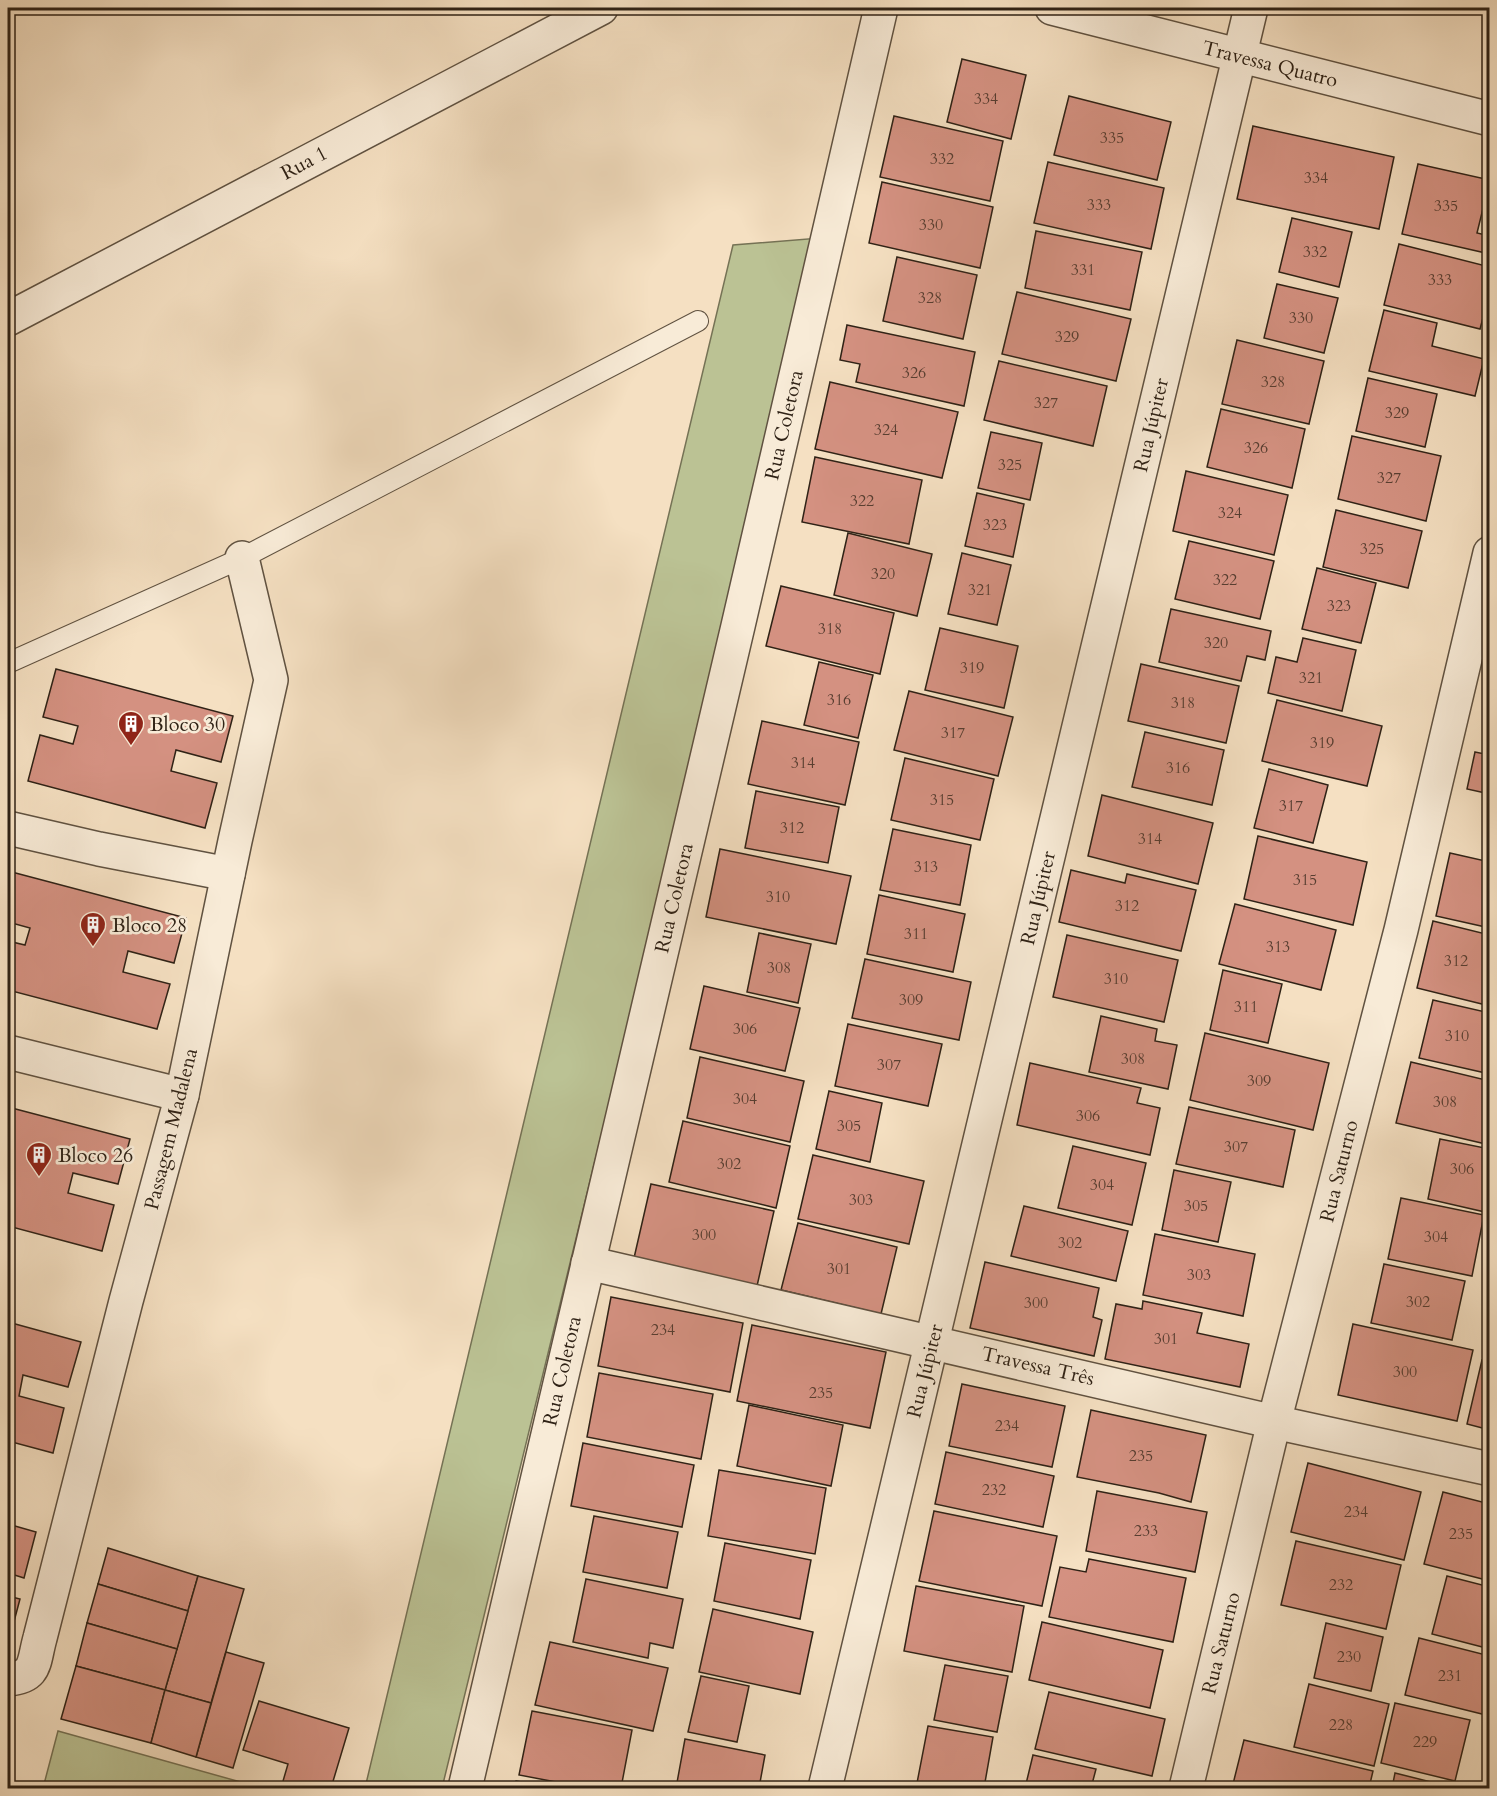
<svg xmlns="http://www.w3.org/2000/svg" width="1497" height="1796" font-family="Cardo,serif">
  <style>
    .green { fill: #bbc294; stroke: #757255; stroke-width: 1.5 }
    .building { fill: #d49181; stroke: #2f2216; stroke-width: 1.5 }
    .lines { fill: none; stroke-linecap: round; stroke-linejoin: round }
    .service-casing { stroke: #605241; stroke-width: 22 }
    .minor-casing { stroke: #605241; stroke-width: 36 }
    .service { stroke: #f8ebd7; stroke-width: 20 }
    .minor { stroke: #f8ebd7; stroke-width: 33 }
    .labels { text-anchor: middle; dominant-baseline: central; stroke-width: 5; stroke-linejoin: round; paint-order: stroke }
    .number-label { font-size: 16px; fill: #583e31 }
    .street-label { font-size: 20px; fill: #2f2216; stroke: #f8ebd7 }
    .poi-label { font-size: 20px; fill: #2f2216; stroke: #f8ebd7; text-anchor: start }
  </style>
  <rect width="100%" height="100%" fill="#f5e0c2"/>
  <filter id="stains"><feTurbulence type="fractalNoise" baseFrequency=".00333" numOctaves="4"/><feColorMatrix values="0 0 0 0 .2 0 0 0 0 .09 0 0 0 0 .02 0 0 0 .5 -.17"/></filter>
  <radialGradient id="worn" r=".72"><stop offset=".6" stop-color="#630" stop-opacity="0"/><stop offset="1" stop-color="#630" stop-opacity=".3"/></radialGradient>
  <!-- green -->
  <g class="green">
    <polygon points="820,238 442,1788 365,1788 733,245"/>
    <polygon points="58,1731 262,1788 43,1788"/>
  </g>
  <!-- building -->
  <g class="building">
    <polygon points="962,59 1026,75 1011,139 947,122"/>
    <polygon points="1069,96 1171,122 1157,180 1054,155"/>
    <polygon points="894,116 1003,141 990,201 880,177"/>
    <polygon points="1253,126 1394,157 1379,229 1237,199"/>
    <polygon points="1048,162 1164,188 1151,249 1034,223"/>
    <polygon points="1418,164 1490,180 1477,233 1490,236 1490,254 1402,234"/>
    <polygon points="882,182 993,207 980,268 869,243"/>
    <polygon points="1292,218 1352,232 1339,287 1279,272"/>
    <polygon points="1036,231 1142,252 1130,310 1025,288"/>
    <polygon points="1399,244 1490,267 1490,292 1480,329 1384,305"/>
    <polygon points="897,257 977,275 963,339 883,321"/>
    <polygon points="1277,284 1338,298 1324,353 1264,338"/>
    <polygon points="1017,292 1131,319 1116,381 1002,354"/>
    <polygon points="1384,310 1437,323 1432,346 1484,359 1475,396 1369,371"/>
    <polygon points="847,325 975,352 964,406 856,382 860,364 840,360"/>
    <polygon points="1237,340 1324,361 1309,424 1222,404"/>
    <polygon points="999,361 1107,386 1093,446 984,420"/>
    <polygon points="1368,378 1437,394 1425,447 1356,431"/>
    <polygon points="830,382 958,412 942,478 815,449"/>
    <polygon points="1221,409 1305,429 1292,488 1207,467"/>
    <polygon points="991,432 1042,443 1030,500 978,488"/>
    <polygon points="1352,436 1441,456 1426,521 1338,499"/>
    <polygon points="815,457 922,480 909,544 802,522"/>
    <polygon points="1186,471 1288,495 1274,555 1173,531"/>
    <polygon points="977,493 1024,504 1013,557 965,546"/>
    <polygon points="1336,510 1422,531 1408,588 1323,567"/>
    <polygon points="848,533 932,554 917,616 834,595"/>
    <polygon points="1189,541 1274,561 1260,619 1175,599"/>
    <polygon points="962,553 1011,565 997,625 948,614"/>
    <polygon points="1317,568 1376,583 1361,643 1302,629"/>
    <polygon points="781,586 894,613 880,674 766,646"/>
    <polygon points="1171,609 1271,631 1265,660 1247,656 1241,681 1159,662"/>
    <polygon points="940,628 1018,646 1004,708 925,690"/>
    <polygon points="1303,638 1356,650 1342,711 1268,693 1276,657 1297,662"/>
    <polygon points="819,662 873,675 858,738 804,725"/>
    <polygon points="1141,664 1239,686 1226,743 1128,721"/>
    <polygon points="56,669 233,716 221,762 176,750 171,771 217,783 205,828 28,781 40,735 73,744 78,726 43,717"/>
    <polygon points="909,691 1013,717 998,776 894,750"/>
    <polygon points="1277,700 1382,726 1367,786 1262,761"/>
    <polygon points="762,721 859,742 845,805 748,784"/>
    <polygon points="1145,732 1224,750 1212,805 1132,787"/>
    <polygon points="1475,752 1490,755 1490,794 1467,789"/>
    <polygon points="905,758 994,779 980,840 891,820"/>
    <polygon points="1269,769 1328,785 1313,843 1254,828"/>
    <polygon points="756,791 839,807 828,863 745,848"/>
    <polygon points="1102,795 1213,823 1198,884 1088,856"/>
    <polygon points="893,829 971,845 960,905 880,890"/>
    <polygon points="1258,836 1367,862 1353,925 1244,899"/>
    <polygon points="720,849 851,876 836,944 706,917"/>
    <polygon points="1450,853 1490,862 1490,928 1436,916"/>
    <polygon points="1071,870 1125,883 1127,874 1196,890 1181,951 1059,922"/>
    <polygon points="8,871 186,918 174,963 128,951 123,972 170,984 157,1029 8,990 8,941 25,945 30,928 8,922"/>
    <polygon points="879,895 965,914 953,972 867,954"/>
    <polygon points="1235,904 1336,930 1321,990 1219,964"/>
    <polygon points="1433,921 1490,935 1490,1006 1417,988"/>
    <polygon points="759,933 811,944 798,1003 747,992"/>
    <polygon points="1067,935 1178,960 1164,1022 1053,997"/>
    <polygon points="865,959 971,982 959,1040 852,1018"/>
    <polygon points="1223,970 1282,984 1268,1043 1210,1030"/>
    <polygon points="704,986 800,1008 785,1071 690,1049"/>
    <polygon points="1433,1000 1490,1013 1490,1074 1419,1058"/>
    <polygon points="1101,1016 1157,1029 1155,1041 1177,1045 1168,1089 1089,1072"/>
    <polygon points="848,1024 942,1044 928,1106 835,1086"/>
    <polygon points="1205,1033 1329,1063 1313,1130 1190,1100"/>
    <polygon points="700,1057 804,1081 790,1142 687,1118"/>
    <polygon points="1411,1062 1490,1081 1490,1145 1396,1123"/>
    <polygon points="1030,1063 1141,1088 1137,1103 1160,1108 1150,1155 1017,1125"/>
    <polygon points="829,1091 882,1103 870,1162 816,1149"/>
    <polygon points="8,1107 130,1139 118,1184 73,1173 68,1193 114,1205 102,1251 8,1226"/>
    <polygon points="1189,1107 1295,1130 1283,1187 1176,1164"/>
    <polygon points="683,1121 790,1146 776,1208 669,1182"/>
    <polygon points="1440,1139 1490,1149 1490,1189 1485,1212 1428,1199"/>
    <polygon points="1073,1146 1146,1163 1132,1225 1058,1208"/>
    <polygon points="813,1155 924,1181 909,1244 798,1219"/>
    <polygon points="1174,1170 1231,1182 1218,1242 1162,1230"/>
    <polygon points="651,1184 774,1211 757,1286 634,1258"/>
    <polygon points="1401,1198 1484,1215 1472,1276 1388,1259"/>
    <polygon points="1024,1206 1128,1231 1116,1281 1011,1256"/>
    <polygon points="798,1223 897,1247 881,1314 781,1290"/>
    <polygon points="1155,1234 1255,1254 1243,1316 1143,1295"/>
    <polygon points="985,1262 1099,1288 1093,1317 1102,1320 1094,1356 970,1328"/>
    <polygon points="1384,1264 1465,1281 1452,1340 1371,1323"/>
    <polygon points="611,1297 743,1323 730,1392 598,1366"/>
    <polygon points="1143,1301 1202,1313 1197,1333 1249,1344 1240,1387 1105,1359 1116,1304 1142,1309"/>
    <polygon points="8,1322 81,1342 68,1387 23,1375 19,1396 64,1408 53,1453 8,1441"/>
    <polygon points="1353,1324 1473,1350 1457,1421 1338,1395"/>
    <polygon points="752,1325 886,1352 870,1428 737,1401"/>
    <polygon points="1482,1360 1490,1362 1490,1430 1467,1424"/>
    <polygon points="599,1373 713,1394 701,1459 587,1437"/>
    <polygon points="962,1384 1065,1406 1052,1467 949,1446"/>
    <polygon points="749,1405 843,1425 831,1486 737,1466"/>
    <polygon points="1091,1410 1206,1435 1191,1502 1159,1493 1077,1477"/>
    <polygon points="583,1443 694,1465 682,1527 571,1506"/>
    <polygon points="946,1452 1054,1476 1043,1527 935,1504"/>
    <polygon points="1308,1463 1421,1492 1404,1560 1291,1532"/>
    <polygon points="719,1470 826,1488 815,1554 708,1536"/>
    <polygon points="1097,1491 1207,1512 1195,1572 1086,1551"/>
    <polygon points="1443,1492 1490,1504 1490,1581 1424,1564"/>
    <polygon points="934,1511 1057,1536 1042,1606 919,1581"/>
    <polygon points="594,1516 678,1532 667,1588 583,1572"/>
    <polygon points="8,1524 36,1532 24,1578 8,1573"/>
    <polygon points="1296,1541 1401,1565 1386,1629 1281,1605"/>
    <polygon points="725,1543 811,1560 800,1619 714,1601"/>
    <polygon points="108,1548 198,1576 188,1611 98,1584"/>
    <polygon points="1089,1559 1186,1578 1173,1642 1049,1617 1060,1567 1086,1572"/>
    <polygon points="198,1576 244,1589 211,1703 165,1690"/>
    <polygon points="1447,1576 1490,1587 1490,1649 1432,1634"/>
    <polygon points="586,1579 683,1599 673,1648 650,1643 648,1658 573,1642"/>
    <polygon points="98,1584 188,1611 177,1649 87,1623"/>
    <polygon points="916,1586 1024,1606 1012,1672 904,1651"/>
    <polygon points="8,1596 20,1599 8,1644"/>
    <polygon points="713,1609 813,1632 800,1694 699,1672"/>
    <polygon points="1042,1622 1163,1650 1150,1708 1029,1680"/>
    <polygon points="87,1623 177,1649 165,1690 76,1666"/>
    <polygon points="1326,1623 1383,1637 1371,1691 1314,1678"/>
    <polygon points="1419,1638 1490,1656 1490,1716 1405,1695"/>
    <polygon points="550,1642 668,1668 653,1731 535,1705"/>
    <polygon points="226,1652 264,1663 233,1768 196,1757"/>
    <polygon points="945,1665 1008,1676 997,1732 934,1720"/>
    <polygon points="76,1666 165,1690 151,1743 61,1719"/>
    <polygon points="701,1676 749,1686 737,1742 688,1732"/>
    <polygon points="1309,1684 1389,1704 1374,1766 1294,1747"/>
    <polygon points="165,1690 211,1703 196,1757 151,1743"/>
    <polygon points="1049,1692 1165,1719 1152,1776 1035,1749"/>
    <polygon points="259,1701 349,1728 331,1788 281,1788 288,1764 243,1750"/>
    <polygon points="1395,1703 1470,1720 1455,1781 1381,1763"/>
    <polygon points="532,1711 632,1730 621,1788 588,1788 519,1775"/>
    <polygon points="928,1726 993,1737 984,1788 946,1788 917,1783"/>
    <polygon points="685,1739 765,1755 759,1788 676,1788"/>
    <polygon points="1244,1740 1373,1771 1369,1788 1232,1788"/>
    <polygon points="1033,1755 1096,1769 1091,1788 1025,1788"/>
    <polygon points="1395,1773 1455,1788 1392,1788"/>
    <polygon points="516,1781 555,1788 514,1788"/>
  </g>
  <g class="lines">
    <defs>
      <polyline id="service" points="8,663 242,558 698,321"/>
      <g id="minor">
        <polyline points="1052,8 1490,119"/>
        <polyline points="8,319 601,8"/>
        <polyline points="8,828 99,849 228,874"/>
        <polyline points="8,1052 182,1095"/>
        <polyline points="588,1263 1274,1422 1490,1469"/>
        <path d="M8,1679C37,1677 33,1663 40,1638L126,1301L182,1095L235,841L271,680L242,558"/>
        <polyline points="465,1788 738,626 881,8"/>
        <polyline points="825,1788 1251,8"/>
        <polyline points="1186,1788 1274,1422 1401,930 1490,553"/>
      </g>
    </defs>
    <!-- service casing -->
    <use href="#service" class="service-casing"/>
    <!-- minor casing -->
    <use href="#minor" class="minor-casing"/>
    <!-- service -->
    <use href="#service" class="service"/>
    <!-- minor -->
    <use href="#minor" class="minor"/>
  </g>
  <!-- icons -->
  <defs>
    <symbol id="building-pin" viewBox="-11 -11 22 30"><path d="M0 17L-7.5 6A9.5 9.5 0 1 1 7.5 6Z" fill="#8f2418" stroke="#f8ebd7"/><path d="M-4-6H4V6H1V3H-1V6H-4ZM-2.5-4.3h1.7v1.8h-1.7ZM.8-4.3h1.7v1.8H.8ZM-2.5-1h1.7V.8h-1.7ZM.8-1h1.7V.8H.8Z" fill="#fff"/></symbol>
  </defs>
  <g fill-rule="evenodd">
    <use href="#building-pin" x="116" y="709" width="30" height="40"/>
    <use href="#building-pin" x="78" y="910" width="30" height="40"/>
    <use href="#building-pin" x="24" y="1140" width="30" height="40"/>
  </g>
  <g class="labels">
    <!-- number labels -->
    <g class="number-label">
      <text x="986" y="99">334</text>
      <text x="1112" y="138">335</text>
      <text x="942" y="159">332</text>
      <text x="1316" y="178">334</text>
      <text x="1099" y="205">333</text>
      <text x="1446" y="206">335</text>
      <text x="931" y="225">330</text>
      <text x="1315" y="252">332</text>
      <text x="1083" y="270">331</text>
      <text x="1440" y="280">333</text>
      <text x="930" y="298">328</text>
      <text x="1301" y="318">330</text>
      <text x="1067" y="337">329</text>
      <text x="914" y="373">326</text>
      <text x="1273" y="382">328</text>
      <text x="1046" y="403">327</text>
      <text x="1397" y="413">329</text>
      <text x="886" y="430">324</text>
      <text x="1256" y="448">326</text>
      <text x="1010" y="465">325</text>
      <text x="1389" y="478">327</text>
      <text x="862" y="501">322</text>
      <text x="1230" y="513">324</text>
      <text x="995" y="525">323</text>
      <text x="1372" y="549">325</text>
      <text x="883" y="574">320</text>
      <text x="1225" y="580">322</text>
      <text x="980" y="590">321</text>
      <text x="1339" y="606">323</text>
      <text x="830" y="629">318</text>
      <text x="1216" y="643">320</text>
      <text x="972" y="668">319</text>
      <text x="1311" y="678">321</text>
      <text x="839" y="700">316</text>
      <text x="1183" y="703">318</text>
      <text x="953" y="733">317</text>
      <text x="1322" y="743">319</text>
      <text x="803" y="763">314</text>
      <text x="1178" y="768">316</text>
      <text x="942" y="800">315</text>
      <text x="1291" y="806">317</text>
      <text x="792" y="828">312</text>
      <text x="1150" y="839">314</text>
      <text x="926" y="867">313</text>
      <text x="1305" y="880">315</text>
      <text x="778" y="897">310</text>
      <text x="1127" y="906">312</text>
      <text x="916" y="934">311</text>
      <text x="1278" y="947">313</text>
      <text x="1456" y="961">312</text>
      <text x="779" y="968">308</text>
      <text x="1116" y="979">310</text>
      <text x="911" y="1000">309</text>
      <text x="1246" y="1007">311</text>
      <text x="745" y="1029">306</text>
      <text x="1457" y="1036">310</text>
      <text x="1133" y="1059">308</text>
      <text x="889" y="1065">307</text>
      <text x="1259" y="1081">309</text>
      <text x="745" y="1099">304</text>
      <text x="1445" y="1102">308</text>
      <text x="1088" y="1116">306</text>
      <text x="849" y="1126">305</text>
      <text x="1236" y="1147">307</text>
      <text x="729" y="1164">302</text>
      <text x="1462" y="1169">306</text>
      <text x="1102" y="1185">304</text>
      <text x="861" y="1200">303</text>
      <text x="1196" y="1206">305</text>
      <text x="704" y="1235">300</text>
      <text x="1436" y="1237">304</text>
      <text x="1070" y="1243">302</text>
      <text x="839" y="1269">301</text>
      <text x="1199" y="1275">303</text>
      <text x="1418" y="1302">302</text>
      <text x="1036" y="1303">300</text>
      <text x="663" y="1330">234</text>
      <text x="1166" y="1339">301</text>
      <text x="1405" y="1372">300</text>
      <text x="821" y="1393">235</text>
      <text x="1007" y="1426">234</text>
      <text x="1141" y="1456">235</text>
      <text x="994" y="1490">232</text>
      <text x="1356" y="1512">234</text>
      <text x="1146" y="1531">233</text>
      <text x="1461" y="1534">235</text>
      <text x="1341" y="1585">232</text>
      <text x="1349" y="1657">230</text>
      <text x="1450" y="1676">231</text>
      <text x="1341" y="1725">228</text>
      <text x="1425" y="1742">229</text>
    </g>
    <!-- street labels -->
    <g class="street-label">
      <text transform="translate(1270 64) rotate(14)">Travessa Quatro</text>
      <text transform="translate(304 163) rotate(-28)">Rua 1</text>
      <text transform="translate(784 425) rotate(-77)">Rua Coletora</text>
      <text transform="translate(1151 425) rotate(-77)">Rua Júpiter</text>
      <text transform="translate(674 898) rotate(-77)">Rua Coletora</text>
      <text transform="translate(1038 898) rotate(-77)">Rua Júpiter</text>
      <text transform="translate(171 1129) rotate(-76)">Passagem Madalena</text>
      <text transform="translate(1339 1171) rotate(-76)">Rua Saturno</text>
      <text transform="translate(1038 1366) rotate(13)">Travessa Três</text>
      <text transform="translate(562 1371) rotate(-77)">Rua Coletora</text>
      <text transform="translate(925 1371) rotate(-76)">Rua Júpiter</text>
      <text transform="translate(1221 1643) rotate(-76)">Rua Saturno</text>
    </g>
    <!-- poi labels -->
    <g class="poi-label">
      <text x="150" y="724">Bloco 30</text>
      <text x="112" y="925">Bloco 28</text>
      <text x="58" y="1155">Bloco 26</text>
    </g>
  </g>
  <!-- margin -->
  <rect width="1497" height="1796" fill="none" stroke="#f5e0c2" stroke-width="30"/>
  <rect x="9" y="9" width="1479" height="1778" fill="none" stroke="#2f2216" stroke-width="3"/>
  <rect x="15" y="15" width="1467" height="1766" fill="none" stroke="#2f2216" stroke-width="1.5"/>
  <rect width="100%" height="100%" filter="url(#stains)"/>
  <rect width="100%" height="100%" fill="url(#worn)"/>
</svg>
